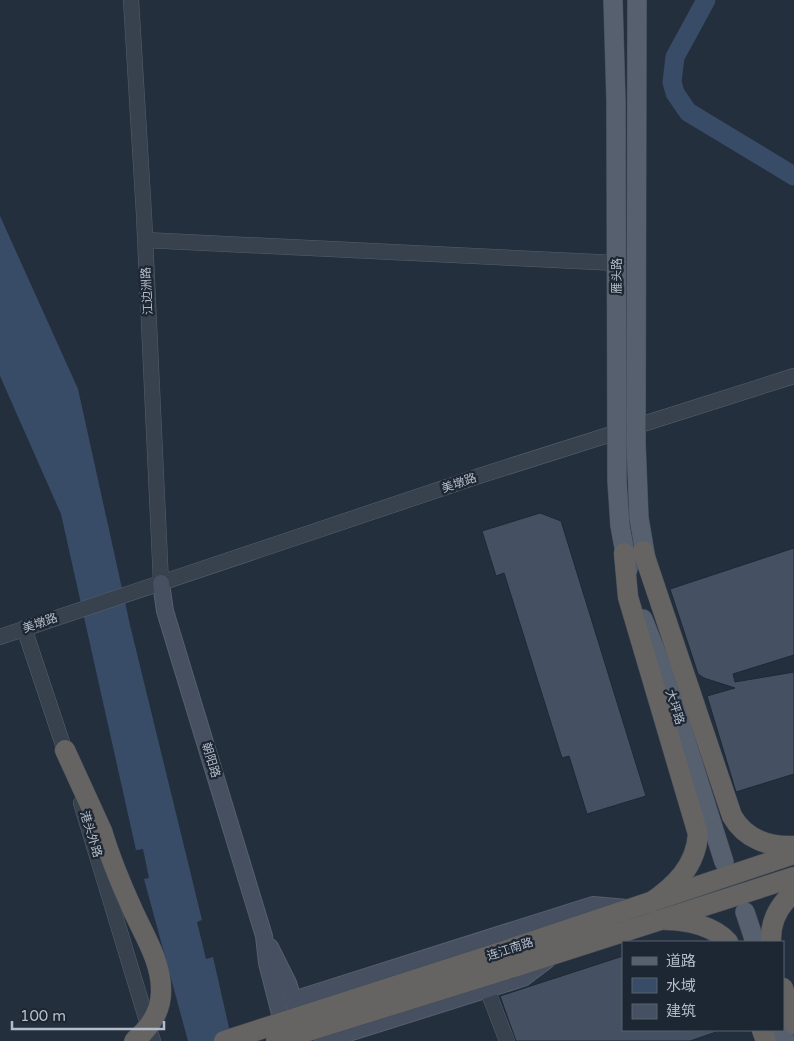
<svg xmlns="http://www.w3.org/2000/svg" width="794" height="1041" font-family="'Varela Round','Noto Sans SC',sans-serif">
  <style>
    .water { fill: #394c67 }
    .lines { fill: none; stroke-linecap: round; stroke-linejoin: round }
    .river { stroke: #394c67; stroke-width: 19 }
    .building { fill: #455162; stroke: #1f2835 }
    .tertiary-casing { stroke: #565f6c; stroke-width: 16 }
    .secondary-casing { stroke: #565f6c; stroke-width: 18 }
    .primary-casing { stroke: #414a57; stroke-width: 20 }
    .trunk-casing { stroke: #434c59; stroke-width: 21 }
    .tertiary { stroke: #38414e; stroke-width: 15 }
    .secondary { stroke: #465061; stroke-width: 16 }
    .primary { stroke: #56606e; stroke-width: 19 }
    .trunk { stroke: #656462; stroke-width: 20 }
    .trunk-bridge-casing { stroke: #434c59; stroke-width: 21; stroke-linecap: butt }
    .trunk-bridge { stroke: #656462; stroke-width: 20 }
    .labels { text-anchor: middle; dominant-baseline: central; stroke-width: 4.5; stroke-linejoin: round; paint-order: stroke }
    .street-label { font-size: 12px; fill: #b4bcc9; stroke: #1d2633 }
  </style>
  <rect width="100%" height="100%" fill="#242f3e"/>
  <!-- water -->
  <polygon class="water" points="0,216 78,389 130,625 202,920 197,922 206,959 213,957 232,1041 188,1041 144,879 149,878 143,849 136,850 61,514 0,376"/>
  <g class="lines">
    <!-- river -->
    <polyline class="river" points="706,0 675,57 672,82 675,93 688,112 794,176"/>
  </g>
  <!-- building -->
  <g class="building">
    <polygon points="540,513 561,521 646,796 587,814 569,756 562,758 504,573 496,576 482,531"/>
    <polygon points="794,548 794,655 733,674 735,682 794,672 794,774 736,792 707,696 735,688 704,678 698,674 670,589"/>
    <polygon points="623,956 623,1030 719,1031 690,1041 516,1041 500,996"/>
  </g>
  <g class="lines">
    <defs>
      <g id="tertiary">
        <polyline points="131,0 144,215 161,583"/>
        <polyline points="145,240 617,263"/>
        <polyline points="24,628 68,760"/>
        <polyline points="0,637 482,475 794,376"/>
        <polyline points="81,803 153,1041"/>
        <polyline points="487,989 507,1041"/>
      </g>
      <g id="secondary">
        <polyline points="161,583 165,611 264,936 267,963 285,1033"/>
        <polyline points="270,947 288,983 296,1009"/>
        <polyline points="293,1000 593,905 627,908"/>
        <polyline points="323,1041 523,978 547,960"/>
      </g>
      <g id="primary">
        <polyline points="613,0 616,101 617,481 620,526 628,569"/>
        <polyline points="637,0 636,443 639,518 647,565"/>
        <polyline points="643,619 666,677 724,862"/>
        <polyline points="745,912 755,942"/>
        <polyline points="782,1030 785,1041"/>
      </g>
      <g id="trunk">
        <path d="M643,551L732,816C745,839 769,847 794,846"/>
        <path d="M624,553L628,597L698,834C696,866 675,886 650,903"/>
        <polyline points="65,750 102,831"/>
        <path d="M666,920C687,920 714,926 728,942"/>
        <path d="M771,942C770,922 779,905 794,892"/>
        <polyline points="507,950 794,854"/>
        <polyline points="514,967 794,877"/>
        <polyline points="783,988 794,1024"/>
        <polyline points="762,1030 766,1041"/>
      </g>
    </defs>
    <!-- tertiary casing -->
    <use href="#tertiary" class="tertiary-casing"/>
    <!-- secondary casing -->
    <use href="#secondary" class="secondary-casing"/>
    <!-- primary casing -->
    <use href="#primary" class="primary-casing"/>
    <!-- trunk casing -->
    <use href="#trunk" class="trunk-casing"/>
    <!-- tertiary -->
    <use href="#tertiary" class="tertiary"/>
    <!-- secondary -->
    <use href="#secondary" class="secondary"/>
    <!-- primary -->
    <use href="#primary" class="primary"/>
    <!-- trunk -->
    <use href="#trunk" class="trunk"/>
    <defs>
      <g id="trunk-bridge">
        <path d="M102,831C110,857 120,882 131,906C142,932 161,960 161,989C162,1010 150,1028 134,1041"/>
        <polyline points="224,1041 507,950"/>
        <polyline points="276,1041 514,967"/>
      </g>
    </defs>
    <!-- trunk-bridge casing -->
    <use href="#trunk-bridge" class="trunk-bridge-casing"/>
    <!-- trunk-bridge -->
    <use href="#trunk-bridge" class="trunk-bridge"/>
  </g>
  <g class="labels">
    <!-- street labels -->
    <g class="street-label">
      <text transform="translate(617 276) rotate(-90)">雁头路</text>
      <text transform="translate(147 291) rotate(-93)">江边洲路</text>
      <text transform="translate(459 483) rotate(-19)">美墩路</text>
      <text transform="translate(40 623) rotate(-19)">美墩路</text>
      <text transform="translate(675 707) rotate(72)">大坪路</text>
      <text transform="translate(211 760) rotate(73)">朝阳路</text>
      <text transform="translate(91 834) rotate(73)">港头外路</text>
      <text transform="translate(510 949) rotate(-18)">连江南路</text>
    </g>
  </g>
  <!-- legend -->
  <rect x="622" y="941" width="162" height="90" fill="#1d2633" stroke="#59626f"/>
  <rect x="632" y="957" width="25" height="8" fill="#56606e" stroke="#59626f"/>
  <text x="666" y="966" font-size="15" fill="#b4bcc9">道路</text>
  <rect x="632" y="978" width="25" height="15" fill="#394c67" stroke="#59626f"/>
  <text x="666" y="991" font-size="15" fill="#b4bcc9">水域</text>
  <rect x="632" y="1004" width="25" height="15" fill="#455162" stroke="#59626f"/>
  <text x="666" y="1016" font-size="15" fill="#b4bcc9">建筑</text>
  <!-- scale -->
  <path d="M12 1021v8h152v-8" fill="none" stroke="#b4bcc9" stroke-width="2.5"/>
  <text x="20" y="1021" font-size="15" fill="#b4bcc9" stroke="#1d2633" stroke-width="4" paint-order="stroke">100 m</text>
</svg>
